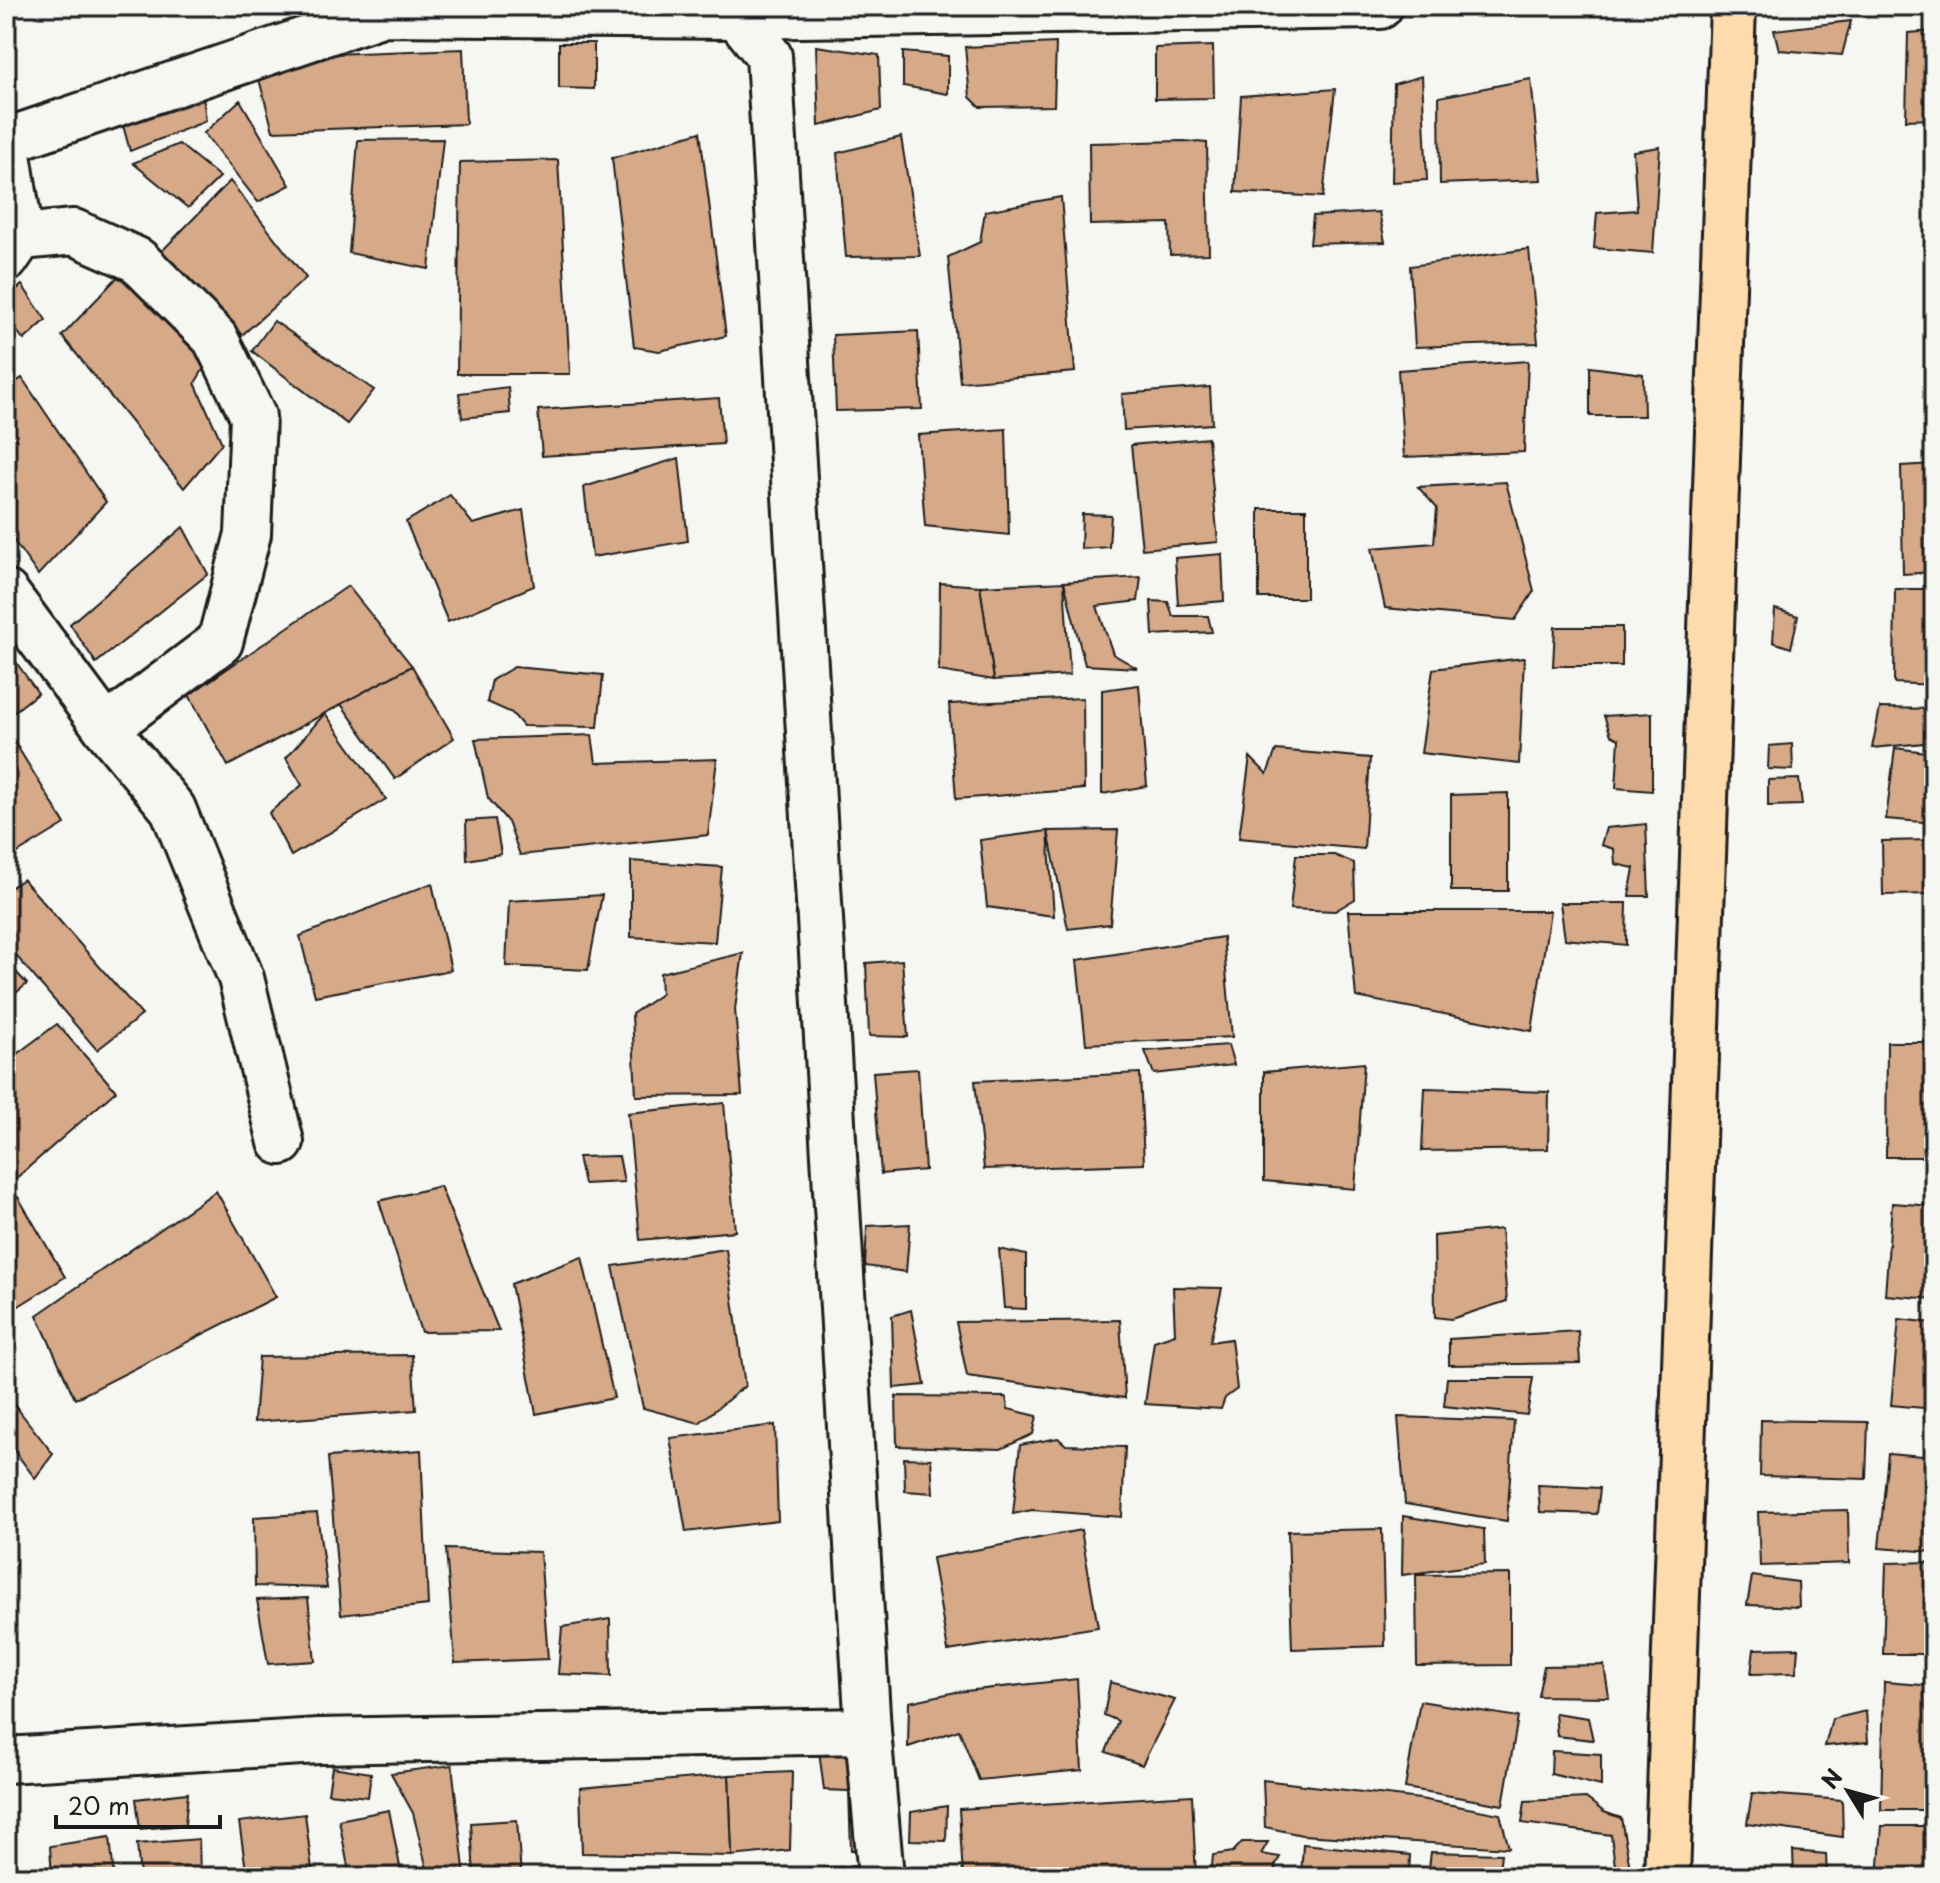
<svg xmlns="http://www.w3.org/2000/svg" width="1940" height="1883" font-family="'Playpen Sans',sans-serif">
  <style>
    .building { fill: #d6a988; stroke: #1c1c1c; stroke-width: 2 }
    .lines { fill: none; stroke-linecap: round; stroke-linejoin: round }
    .minor-casing { stroke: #1c1c1c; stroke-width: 50 }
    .primary-casing { stroke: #1c1c1c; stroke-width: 50 }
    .minor { stroke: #f6f6f2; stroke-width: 44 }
    .primary { stroke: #fedbac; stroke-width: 44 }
  </style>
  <rect width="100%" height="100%" fill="#f6f6f2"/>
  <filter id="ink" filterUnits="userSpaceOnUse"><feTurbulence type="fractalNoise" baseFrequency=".0125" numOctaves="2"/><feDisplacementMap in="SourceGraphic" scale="16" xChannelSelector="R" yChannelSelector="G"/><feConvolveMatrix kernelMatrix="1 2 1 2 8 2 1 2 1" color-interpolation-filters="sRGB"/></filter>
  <g filter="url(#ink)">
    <!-- building -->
    <g class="building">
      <polygon points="1851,21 1842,55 1779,50 1774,30"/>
      <polygon points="1934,31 1934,119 1906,120 1908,33"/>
      <polygon points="559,43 594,43 594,89 559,88"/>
      <polygon points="1056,43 1054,106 980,107 970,97 965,47"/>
      <polygon points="816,46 879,55 881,110 819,126"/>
      <polygon points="1213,46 1214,98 1155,99 1155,48"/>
      <polygon points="463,49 466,124 273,131 253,57"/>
      <polygon points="903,52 948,56 948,94 903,86"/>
      <polygon points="1422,76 1427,180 1392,182 1394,84"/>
      <polygon points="1531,79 1541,180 1440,184 1439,97"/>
      <polygon points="1335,89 1323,197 1235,192 1241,96"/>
      <polygon points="203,96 206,121 130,151 121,118"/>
      <polygon points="240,100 290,185 258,202 204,133"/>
      <polygon points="700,132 726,336 659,351 634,347 612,158"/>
      <polygon points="901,137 920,256 846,257 837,153"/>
      <polygon points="443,139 429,269 349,253 358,140"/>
      <polygon points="1184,141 1207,143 1209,254 1170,255 1169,223 1090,225 1089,143"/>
      <polygon points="179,144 220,177 188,208 133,163"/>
      <polygon points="1660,147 1653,253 1594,248 1597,213 1637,210 1633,151"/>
      <polygon points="558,160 570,374 457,374 460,162"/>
      <polygon points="230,181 306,278 242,335 161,252"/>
      <polygon points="1061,197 1075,372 960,382 948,257 980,242 985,211"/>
      <polygon points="1379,212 1385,242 1310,244 1313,216"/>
      <polygon points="1529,249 1538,343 1415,347 1410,266"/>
      <polygon points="124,270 212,355 195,383 222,443 184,488 62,336"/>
      <polygon points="22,285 46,320 24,340 6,317 6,298"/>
      <polygon points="274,321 374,390 347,424 252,351"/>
      <polygon points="918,331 922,409 836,411 833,335"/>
      <polygon points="1528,361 1524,452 1404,457 1398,370"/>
      <polygon points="1590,367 1643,374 1644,416 1590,416"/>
      <polygon points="22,378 106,502 38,575 6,530 6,389"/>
      <polygon points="508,387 510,413 462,418 459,393"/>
      <polygon points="1210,387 1212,424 1124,430 1122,394"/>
      <polygon points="719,398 723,444 542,456 538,410"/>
      <polygon points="1006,429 1009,535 925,526 918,435"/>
      <polygon points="1208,438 1218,542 1142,549 1131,445"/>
      <polygon points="679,458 688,541 592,557 584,487"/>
      <polygon points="1934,464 1934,572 1903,574 1901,466"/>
      <polygon points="1506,482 1534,591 1515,620 1385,608 1372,548 1434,543 1437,508 1418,487"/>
      <polygon points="450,495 473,524 523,510 534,586 448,622 406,522"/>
      <rect x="1259" y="509" width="47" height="89"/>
      <polygon points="1082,514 1111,515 1109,547 1081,549"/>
      <polygon points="183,527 208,574 96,663 70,624"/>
      <polygon points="1222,554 1224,601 1178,605 1175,558"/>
      <polygon points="1141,577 1138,601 1097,606 1113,654 1137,668 1085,665 1064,582"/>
      <polygon points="1064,582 1070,675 994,680 980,586"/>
      <polygon points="940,583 980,586 994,680 939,671"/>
      <polygon points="348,586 412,666 228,766 189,695"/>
      <polygon points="1895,589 1934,589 1934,685 1894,683"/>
      <polygon points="1151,601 1168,602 1173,616 1208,616 1212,632 1153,635"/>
      <polygon points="1775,609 1798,616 1791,648 1773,642"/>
      <polygon points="1555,627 1622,627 1622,666 1553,666"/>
      <polygon points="11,655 38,693 6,718 6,659"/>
      <polygon points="1524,658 1519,764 1421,753 1433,669"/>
      <polygon points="412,666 454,738 395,779 341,704"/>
      <polygon points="514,667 603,675 598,727 523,726 512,713 487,702 492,680"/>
      <polygon points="1139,685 1147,786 1102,794 1102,690"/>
      <polygon points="1083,698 1084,789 956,799 949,704"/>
      <polygon points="1880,708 1934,709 1934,742 1872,748"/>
      <polygon points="325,713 386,799 291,856 269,813 302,785 286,758"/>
      <polygon points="1652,713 1652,791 1616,788 1619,739 1611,735 1604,716"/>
      <polygon points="9,733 65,824 6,860 6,735"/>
      <polygon points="592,735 596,763 717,759 708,835 520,855 508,822 488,798 475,739"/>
      <polygon points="1792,744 1793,770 1768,769 1769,746"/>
      <polygon points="1895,748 1934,753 1934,823 1886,819"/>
      <polygon points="1276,750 1370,758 1364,849 1239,838 1250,757 1267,774"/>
      <polygon points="1799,779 1802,805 1768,806 1768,780"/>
      <polygon points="1508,793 1508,891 1451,891 1451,795"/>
      <polygon points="495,819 501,854 467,860 466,821"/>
      <polygon points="1646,824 1649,896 1629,896 1634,868 1615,864 1614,849 1601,845 1606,828"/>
      <polygon points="1118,830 1110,924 1068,929 1048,831"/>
      <polygon points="1048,831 1054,916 987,907 980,840"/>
      <polygon points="1934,840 1934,894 1883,895 1882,841"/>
      <polygon points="1296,855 1334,855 1354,863 1355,899 1335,911 1290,909"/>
      <polygon points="631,861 722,867 715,942 631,937"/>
      <polygon points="23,879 142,1015 97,1050 6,944 6,891"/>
      <polygon points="432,883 451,970 315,996 300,936"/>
      <polygon points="602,895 588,970 506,966 509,901"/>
      <polygon points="1560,903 1627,903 1626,945 1565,939"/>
      <polygon points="1348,911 1550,911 1532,1031 1356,997"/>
      <polygon points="1223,937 1232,1037 1086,1044 1077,960"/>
      <polygon points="743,953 735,1009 742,1095 636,1096 632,1014 661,994 660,973"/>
      <polygon points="902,960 908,1037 869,1036 866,963"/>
      <polygon points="6,961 27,984 6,1001"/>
      <polygon points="57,1024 116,1091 6,1187 6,1062"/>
      <polygon points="1887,1042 1934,1042 1934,1157 1886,1157"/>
      <polygon points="1228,1045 1234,1065 1154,1074 1145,1051"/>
      <polygon points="1364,1063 1355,1189 1264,1181 1264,1072"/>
      <polygon points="918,1069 925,1170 881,1174 873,1072"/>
      <polygon points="1140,1073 1144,1164 984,1169 975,1081"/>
      <polygon points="1425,1088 1549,1092 1548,1149 1422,1151"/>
      <polygon points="724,1103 735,1231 640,1240 628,1113"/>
      <polygon points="619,1156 624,1182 584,1184 578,1157"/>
      <polygon points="440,1186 499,1331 421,1332 379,1201"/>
      <polygon points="216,1191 276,1297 75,1399 37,1315"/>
      <polygon points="18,1197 65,1277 6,1314 6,1205"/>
      <polygon points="1892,1203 1934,1206 1934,1299 1885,1295"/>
      <polygon points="910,1224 906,1272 865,1266 867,1226"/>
      <polygon points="1501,1229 1507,1301 1451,1319 1435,1317 1434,1236"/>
      <polygon points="726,1249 745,1386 699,1423 643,1408 613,1266"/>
      <polygon points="999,1249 1026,1255 1026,1309 1004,1308"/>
      <polygon points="582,1257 614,1398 536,1414 511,1284"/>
      <polygon points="1173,1287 1222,1288 1210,1342 1231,1339 1237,1389 1225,1398 1221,1409 1145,1404 1154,1341 1175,1334"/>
      <polygon points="911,1310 925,1385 894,1388 892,1316"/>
      <polygon points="1899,1319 1934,1323 1934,1409 1891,1405"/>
      <polygon points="1120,1320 1125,1398 967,1376 956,1322"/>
      <polygon points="1578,1331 1580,1363 1449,1365 1449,1339"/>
      <polygon points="412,1355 416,1410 254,1422 259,1357"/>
      <polygon points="1447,1378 1533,1378 1527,1415 1444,1406"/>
      <polygon points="6,1394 53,1454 35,1478 6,1440"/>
      <polygon points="896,1396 1006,1397 1008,1409 1037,1416 1033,1434 1001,1449 897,1446"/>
      <polygon points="1398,1417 1514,1421 1507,1521 1405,1504"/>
      <polygon points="1761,1420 1868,1422 1866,1479 1760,1476"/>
      <polygon points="775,1425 778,1521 686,1532 670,1438"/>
      <polygon points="1058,1438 1066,1445 1125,1447 1122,1517 1032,1510 1013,1514 1020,1445"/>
      <polygon points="421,1450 428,1605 341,1615 328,1457"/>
      <polygon points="1888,1453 1934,1457 1934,1552 1879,1548"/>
      <polygon points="904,1458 931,1459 933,1493 905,1491"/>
      <polygon points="1538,1485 1600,1488 1597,1514 1540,1512"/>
      <polygon points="1848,1510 1849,1563 1760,1566 1758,1512"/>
      <polygon points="317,1513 327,1588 255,1586 254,1517"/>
      <polygon points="1403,1516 1484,1529 1485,1564 1402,1575"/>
      <polygon points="1382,1529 1385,1646 1292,1649 1288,1531"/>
      <polygon points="1081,1530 1098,1627 948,1651 932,1558"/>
      <polygon points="446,1549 540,1552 548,1659 455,1663"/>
      <polygon points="1934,1562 1934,1654 1883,1654 1886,1563"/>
      <polygon points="1510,1574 1510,1665 1417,1666 1416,1575"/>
      <polygon points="1752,1576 1798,1582 1799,1607 1747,1605"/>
      <polygon points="308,1598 315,1661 268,1664 257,1600"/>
      <polygon points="610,1619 611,1676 558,1674 562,1627"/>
      <polygon points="1798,1648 1796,1673 1751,1674 1754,1649"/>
      <polygon points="1604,1665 1609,1697 1538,1696 1544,1666"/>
      <polygon points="1077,1679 1082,1770 979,1780 959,1730 908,1747 909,1702 956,1692"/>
      <polygon points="1110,1682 1175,1700 1142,1765 1106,1752 1118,1721 1104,1715"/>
      <polygon points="1884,1682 1934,1686 1934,1810 1881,1810"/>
      <polygon points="1420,1701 1518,1717 1503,1805 1405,1788"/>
      <polygon points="1866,1711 1868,1742 1825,1746 1832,1719"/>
      <polygon points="1555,1713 1588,1718 1593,1740 1557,1736"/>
      <polygon points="852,1747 864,1850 851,1850 849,1791 824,1790 819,1751"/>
      <polygon points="1552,1751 1601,1754 1601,1786 1551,1774"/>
      <polygon points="452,1765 465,1877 429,1877 413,1813 391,1773"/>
      <polygon points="332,1767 371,1773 368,1797 328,1793"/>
      <polygon points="792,1772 790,1850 732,1856 729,1775"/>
      <polygon points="729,1775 732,1856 582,1853 580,1788"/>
      <polygon points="1263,1780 1420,1799 1500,1814 1509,1848 1302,1835 1265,1827"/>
      <polygon points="188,1793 185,1825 140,1829 136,1799"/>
      <polygon points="1752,1793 1842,1800 1843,1837 1747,1824"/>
      <polygon points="1192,1795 1196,1877 963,1877 959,1809"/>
      <polygon points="1586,1798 1604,1812 1621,1818 1630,1868 1615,1866 1611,1835 1522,1823 1525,1801"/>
      <polygon points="947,1806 946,1841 910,1840 911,1812"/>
      <polygon points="389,1810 402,1877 350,1877 339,1820"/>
      <polygon points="305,1814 313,1877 247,1877 239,1822"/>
      <polygon points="517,1820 521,1877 474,1877 471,1823"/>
      <polygon points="1882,1826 1934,1826 1934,1877 1878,1877"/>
      <polygon points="110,1837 114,1877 52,1877 50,1846"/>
      <polygon points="199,1839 200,1877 140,1877 137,1844"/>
      <polygon points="1242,1842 1268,1842 1261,1854 1280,1857 1275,1866 1277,1877 1211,1877 1213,1855 1233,1852"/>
      <polygon points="1303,1844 1410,1855 1409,1877 1301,1877"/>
      <polygon points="1793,1851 1826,1854 1827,1877 1794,1877"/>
      <polygon points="1431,1852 1501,1854 1498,1877 1428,1877"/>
      <polygon points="861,1866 862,1877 823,1877 823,1868"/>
      <polygon points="707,1873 707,1877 639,1877"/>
    </g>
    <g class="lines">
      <defs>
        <g id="minor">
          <polyline points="736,6 737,16 769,56 868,1731 881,1877"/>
          <polyline points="6,141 384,13 737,16 1380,6"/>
          <polyline points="6,142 21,237 6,259"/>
          <polyline points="21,237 74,232 137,260 215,338 253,416 248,534 220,642 106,728"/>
          <polyline points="6,593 106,728 173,809 241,978 281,1142"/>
          <polyline points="6,1760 319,1741 868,1731"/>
        </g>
        <polyline id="primary" points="1667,1877 1733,6"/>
      </defs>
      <!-- minor casing -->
      <use href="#minor" class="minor-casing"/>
      <!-- primary casing -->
      <use href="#primary" class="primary-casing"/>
      <!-- minor -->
      <use href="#minor" class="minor"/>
      <!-- primary -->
      <use href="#primary" class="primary"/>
    </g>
  </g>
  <!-- margin -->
  <rect width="1940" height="1883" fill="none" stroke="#f6f6f2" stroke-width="32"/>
  <rect x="16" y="16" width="1908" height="1851" fill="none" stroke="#1c1c1c" stroke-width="3" filter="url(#ink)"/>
  <!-- north arrow -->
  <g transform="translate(1848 1791) rotate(307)" stroke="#f6f6f2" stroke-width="6" paint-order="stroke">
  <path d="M0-6L14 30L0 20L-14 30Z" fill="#1c1c1c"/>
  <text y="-12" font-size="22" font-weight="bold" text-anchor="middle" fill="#1c1c1c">N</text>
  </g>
  <!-- scale -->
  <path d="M56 1815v12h164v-12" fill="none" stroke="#1c1c1c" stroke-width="4"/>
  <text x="68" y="1815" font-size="24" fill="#1c1c1c" stroke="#f6f6f2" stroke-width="6" paint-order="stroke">20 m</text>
</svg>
